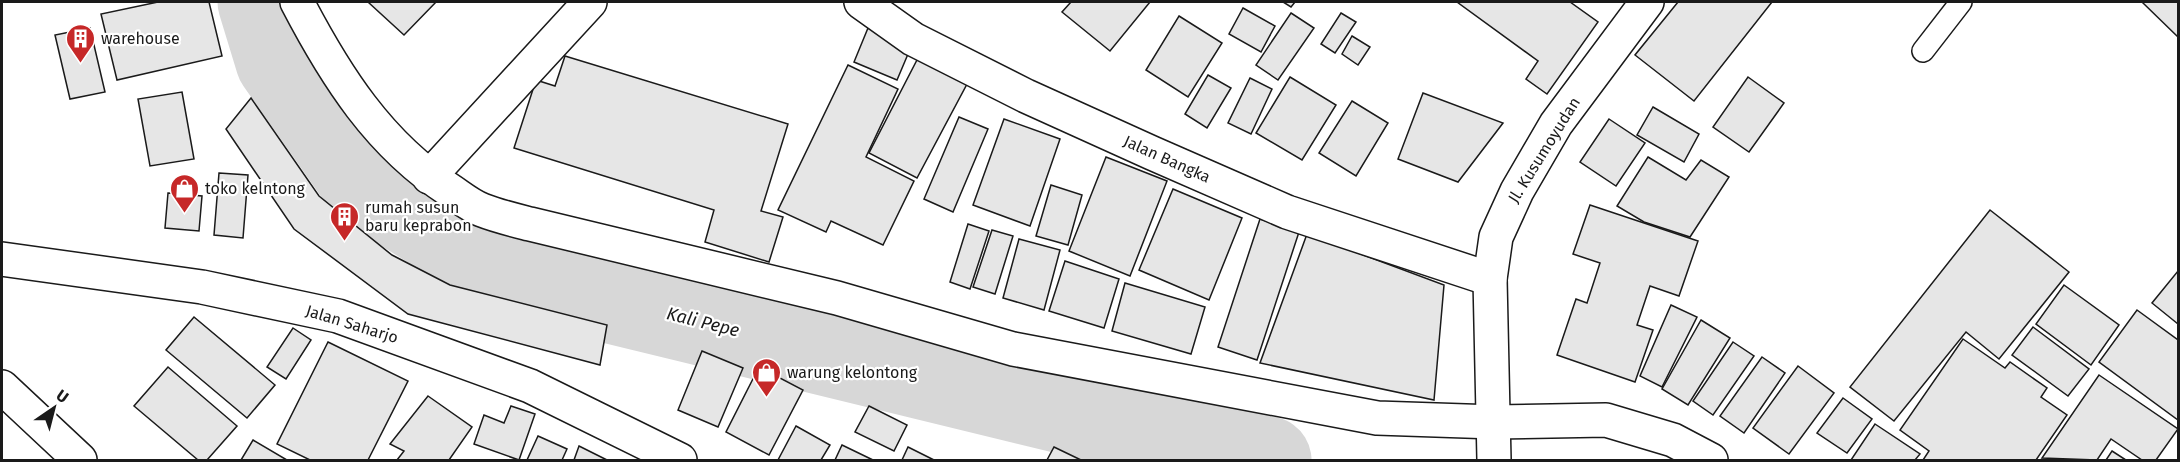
<svg xmlns="http://www.w3.org/2000/svg" width="2180" height="462" font-family="'Fira Sans',sans-serif">
  <style>
    .lines { fill: none; stroke-linecap: round; stroke-linejoin: round }
    .river { stroke: #d7d7d7; stroke-width: 87 }
    .building { fill: #e6e6e6; stroke: #1a1a1a; stroke-width: 1.5 }
    .lane-casing { stroke: #1a1a1a; stroke-width: 24 }
    .street-casing { stroke: #1a1a1a; stroke-width: 36 }
    .secondary-casing { stroke: #1a1a1a; stroke-width: 36 }
    .lane { stroke: #fff; stroke-width: 21 }
    .street { stroke: #fff; stroke-width: 33 }
    .secondary { stroke: #fff; stroke-width: 33 }
    .labels { text-anchor: middle; dominant-baseline: central; stroke-width: 4.5; stroke-linejoin: round; paint-order: stroke }
    .poi-label { font-size: 16px; fill: #1a1a1a; stroke: #fff; text-anchor: start }
    .street-label { font-size: 16px; fill: #1a1a1a; stroke: #fff }
    .water-label { font-size: 18px; font-style: italic; fill: #1a1a1a; stroke: #fff }
  </style>
  <rect width="100%" height="100%" fill="#fff"/>
  <g class="lines">
    <!-- river -->
    <polyline class="river" points="261,2 279,61 366,185 512,276 1268,460"/>
  </g>
  <!-- building -->
  <g class="building">
    <polygon points="158,2 209,2 222,56 117,80 101,14"/>
    <polygon points="368,2 436,2 404,35"/>
    <polygon points="1071,2 1150,2 1110,51 1062,12"/>
    <polygon points="1283,2 1295,2 1291,7"/>
    <polygon points="1457,2 1570,2 1598,22 1547,94 1526,79 1538,61"/>
    <polygon points="1678,2 1772,2 1694,101 1635,55"/>
    <polygon points="2142,2 2178,2 2178,37"/>
    <polygon points="1243,8 1275,26 1261,52 1229,34"/>
    <polygon points="1291,13 1314,28 1278,80 1256,65"/>
    <polygon points="1341,13 1356,22 1335,53 1321,44"/>
    <polygon points="1179,16 1222,43 1188,97 1146,70"/>
    <polygon points="90,28 105,92 70,99 55,35"/>
    <polygon points="868,28 911,47 897,80 854,62"/>
    <polygon points="1352,36 1370,47 1358,65 1342,54"/>
    <polygon points="565,56 788,124 761,211 783,217 769,262 705,242 714,210 514,148 536,80 555,86"/>
    <polygon points="918,58 967,84 917,178 869,153"/>
    <polygon points="848,65 898,89 866,157 914,181 883,245 831,221 826,232 778,210"/>
    <polygon points="1208,75 1231,88 1207,128 1185,114"/>
    <polygon points="1290,77 1336,105 1302,160 1256,133"/>
    <polygon points="1748,77 1784,103 1749,152 1713,127"/>
    <polygon points="1250,78 1272,89 1251,134 1228,123"/>
    <polygon points="182,92 194,159 150,166 138,99"/>
    <polygon points="1423,93 1503,123 1458,182 1398,159"/>
    <polygon points="251,98 319,196 392,255 450,285 607,325 600,365 408,314 294,229 226,129"/>
    <polygon points="1352,101 1388,123 1356,176 1319,153"/>
    <polygon points="1653,107 1699,134 1684,162 1637,135"/>
    <polygon points="959,117 988,129 953,212 924,199"/>
    <polygon points="1004,119 1060,139 1030,226 973,205"/>
    <polygon points="1609,119 1645,143 1616,186 1580,162"/>
    <polygon points="1106,157 1167,181 1130,276 1069,251"/>
    <polygon points="1648,157 1686,180 1701,160 1729,177 1690,237 1644,222 1617,206"/>
    <polygon points="219,173 248,175 243,238 214,235"/>
    <polygon points="1051,185 1082,195 1068,245 1036,236"/>
    <polygon points="1173,189 1242,218 1209,300 1139,270"/>
    <polygon points="168,193 202,196 199,231 165,228"/>
    <polygon points="1590,205 1698,241 1679,296 1650,286 1637,325 1653,330 1635,382 1557,355 1576,299 1587,303 1600,263 1573,254"/>
    <polygon points="1990,210 2069,272 1999,359 1966,332 1894,421 1850,387"/>
    <polygon points="1260,219 1299,232 1257,360 1218,347"/>
    <polygon points="968,224 989,231 970,289 950,282"/>
    <polygon points="992,230 1013,236 995,294 973,287"/>
    <polygon points="1307,234 1444,285 1434,400 1260,363"/>
    <polygon points="1019,239 1060,250 1044,310 1003,298"/>
    <polygon points="1065,261 1119,279 1104,328 1049,311"/>
    <polygon points="2178,271 2178,324 2152,303"/>
    <polygon points="1125,283 1205,307 1191,354 1112,331"/>
    <polygon points="2064,285 2119,325 2091,365 2036,324"/>
    <polygon points="1671,305 1697,317 1662,387 1640,376"/>
    <polygon points="2137,310 2178,340 2178,420 2099,362"/>
    <polygon points="194,317 275,385 247,418 166,350"/>
    <polygon points="1701,320 1730,338 1688,405 1662,389"/>
    <polygon points="2033,327 2089,369 2068,396 2012,355"/>
    <polygon points="293,328 311,340 286,379 267,367"/>
    <polygon points="1963,339 2005,368 2010,362 2047,388 2041,397 2067,415 2036,460 1923,460 1929,451 1900,430"/>
    <polygon points="328,342 408,381 368,460 310,460 277,444"/>
    <polygon points="1733,342 1754,356 1713,415 1693,401"/>
    <polygon points="702,351 743,368 718,427 678,410"/>
    <polygon points="1762,357 1785,373 1744,433 1720,416"/>
    <polygon points="1798,366 1834,393 1789,454 1753,428"/>
    <polygon points="168,367 237,426 207,460 198,460 134,406"/>
    <polygon points="759,367 803,390 769,455 726,432"/>
    <polygon points="2099,375 2178,429 2156,460 2142,460 2111,439 2097,460 2042,458"/>
    <polygon points="428,396 472,427 449,460 397,460 404,451 390,444"/>
    <polygon points="1843,398 1872,419 1847,453 1817,433"/>
    <polygon points="511,406 535,414 519,460 474,444 484,415 504,423"/>
    <polygon points="869,406 907,425 894,451 855,432"/>
    <polygon points="1875,424 1920,454 1915,460 1851,460"/>
    <polygon points="796,426 830,445 821,460 778,460"/>
    <polygon points="538,436 567,449 562,460 527,460"/>
    <polygon points="253,440 287,460 241,460"/>
    <polygon points="842,445 873,460 835,460"/>
    <polygon points="579,446 607,460 574,460"/>
    <polygon points="908,447 934,460 902,460"/>
    <polygon points="1054,447 1081,460 1047,460"/>
    <polygon points="2112,451 2126,460 2106,460"/>
  </g>
  <g class="lines">
    <defs>
      <polyline id="lane" points="1923,51 1961,2"/>
      <g id="street">
        <path d="M297,2C335,75 379,145 451,191C460,197 471,206 482,210C497,216 514,220 530,224L837,298L1013,349L1377,418L1495,422L1606,420L1673,440L1711,460"/>
        <polyline points="429,177 590,2"/>
        <polyline points="2,387 80,460"/>
      </g>
      <g id="secondary">
        <polyline points="861,2 913,39 1026,96 1152,153 1287,212 1490,279"/>
        <polyline points="2,259 202,287 338,316 530,386 680,460"/>
        <polyline points="1494,460 1490,279 1496,237 1517,191 1556,124 1647,2"/>
      </g>
    </defs>
    <!-- lane casing -->
    <use href="#lane" class="lane-casing"/>
    <!-- street casing -->
    <use href="#street" class="street-casing"/>
    <!-- secondary casing -->
    <use href="#secondary" class="secondary-casing"/>
    <!-- lane -->
    <use href="#lane" class="lane"/>
    <!-- street -->
    <use href="#street" class="street"/>
    <!-- secondary -->
    <use href="#secondary" class="secondary"/>
  </g>
  <!-- icons -->
  <defs>
    <symbol id="building-pin" viewBox="-11 -11 22 30"><path d="M0 17L-7.5 6A9.5 9.5 0 1 1 7.5 6Z" fill="#c62828" stroke="#fff"/><path d="M-4-6H4V6H1V3H-1V6H-4ZM-2.5-4.3h1.7v1.8h-1.7ZM.8-4.3h1.7v1.8H.8ZM-2.5-1h1.7V.8h-1.7ZM.8-1h1.7V.8H.8Z" fill="#fff"/></symbol>
    <symbol id="shop-pin" viewBox="-11 -11 22 30"><path d="M0 17L-7.5 6A9.5 9.5 0 1 1 7.5 6Z" fill="#c62828" stroke="#fff"/><path d="M-5-2.5h2.3a2.7 3.5 0 0 1 5.4 0H5L5.5 6h-11ZM-1.5-2.5h3a1.5 2.3 0 0 0-3 0Z" fill="#fff"/></symbol>
  </defs>
  <g fill-rule="evenodd">
    <use href="#building-pin" x="64" y="22" width="33" height="45"/>
    <use href="#shop-pin" x="168" y="172" width="33" height="45"/>
    <use href="#building-pin" x="328" y="200" width="33" height="45"/>
    <use href="#shop-pin" x="750" y="356" width="33" height="45"/>
  </g>
  <g class="labels">
    <!-- poi labels -->
    <g class="poi-label">
      <text x="101" y="38">warehouse</text>
      <text x="205" y="188">toko kelntong</text>
      <text x="365" y="207">rumah susun<tspan x="365" dy="18">baru keprabon</tspan></text>
      <text x="787" y="372">warung kelontong</text>
    </g>
    <!-- street labels -->
    <g class="street-label">
      <text transform="translate(1544 150) rotate(-58)">Jl. Kusumoyudan</text>
      <text transform="translate(1167 159) rotate(24)">Jalan Bangka</text>
      <text transform="translate(352 324) rotate(17)">Jalan Saharjo</text>
    </g>
    <!-- water labels -->
    <g class="water-label">
      <text transform="translate(703 322) rotate(14)">Kali Pepe</text>
    </g>
  </g>
  <!-- border -->
  <rect width="2180" height="462" fill="none" stroke="#1a1a1a" stroke-width="6"/>
  <!-- north arrow -->
  <g transform="translate(54 408) rotate(35)" stroke="#ffffff" stroke-width="4.5" paint-order="stroke">
  <path d="M0-4.5L10 22L0 15L-10 22Z" fill="#1a1a1a"/>
  <text y="-9" font-size="16" font-weight="bold" text-anchor="middle" fill="#1a1a1a">U</text>
  </g>
</svg>
